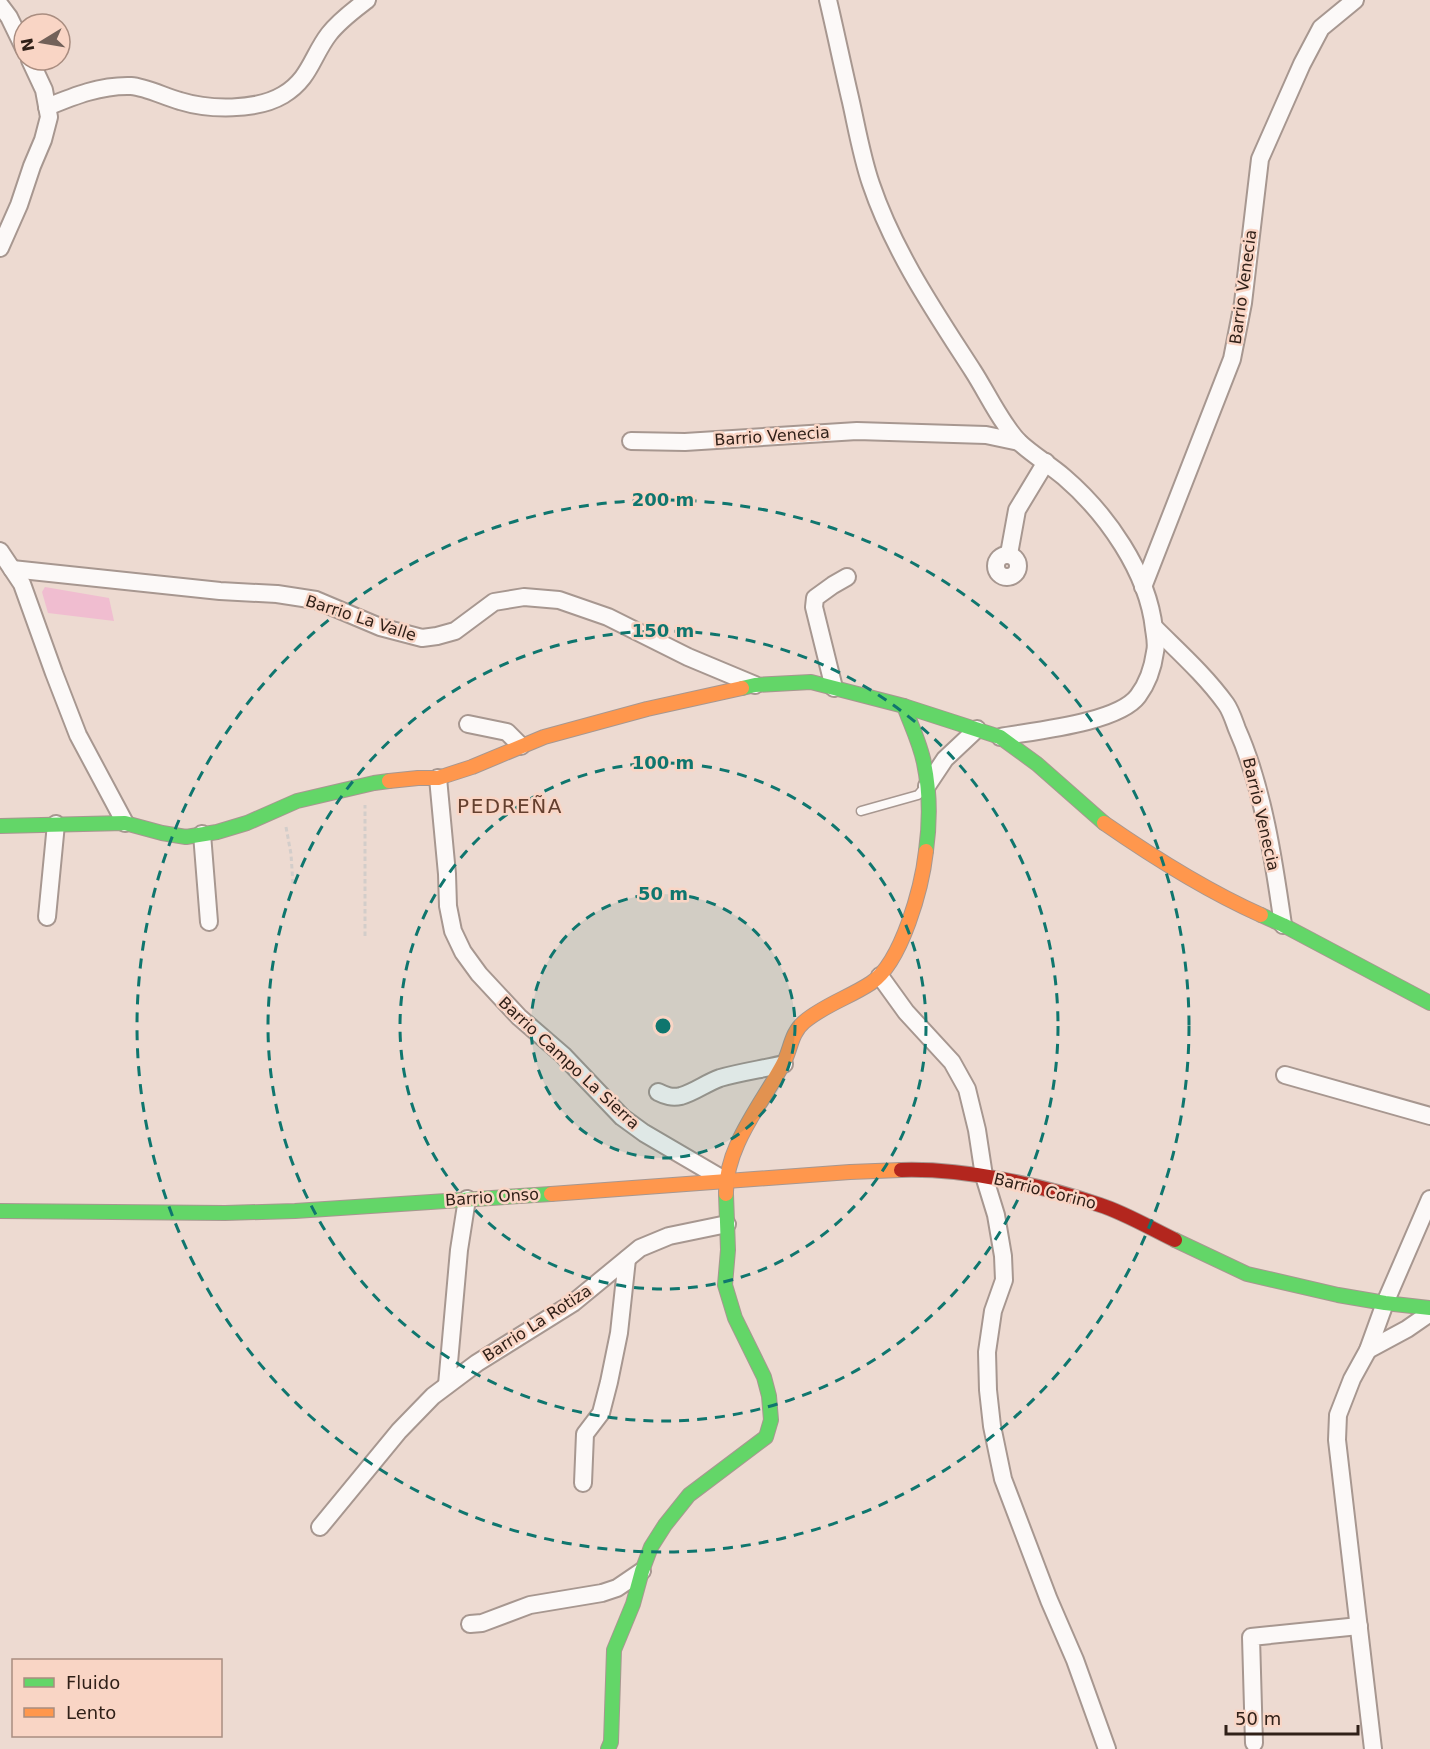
<svg xmlns="http://www.w3.org/2000/svg" width="1430" height="1749" font-family="'DejaVu Sans',sans-serif">
  <style>
    .park { fill: #f0bdd0 }
    .lines { fill: none; stroke-linecap: round; stroke-linejoin: round }
    .lane-casing { stroke: #a79790; stroke-width: 11 }
    .street-casing { stroke: #a79790; stroke-width: 20 }
    .fast-casing { stroke: #a79790; stroke-width: 16 }
    .slow-casing { stroke: #a79790; stroke-width: 16 }
    .jam-casing { stroke: #a79790; stroke-width: 16 }
    .path { stroke: #d3cdca; stroke-width: 3; stroke-dasharray: 4.5 3; stroke-linecap: butt }
    .lane { stroke: #fcf9f8; stroke-width: 8 }
    .street { stroke: #fcf9f8; stroke-width: 16 }
    .fast { stroke: #63d668; stroke-width: 14 }
    .slow { stroke: #ff974d; stroke-width: 14 }
    .jam { stroke: #b3261e; stroke-width: 14 }
    .ring { fill: none; stroke: #0f766e; stroke-width: 3; stroke-dasharray: 10 8 }
    .labels { text-anchor: middle; dominant-baseline: central; stroke-width: 5; stroke-linejoin: round; paint-order: stroke }
    .street-label { font-size: 16px; fill: #302018; stroke: #f9d5c5 }
    .quarter-label { font-size: 20px; letter-spacing: 1.5px; fill: #65402f; stroke: #f9d5c5 }
    .centre { fill: #0f766e; stroke: #f9d5c5; stroke-width: 3 }
    .ring-label { font-size: 18px; text-anchor: middle; font-weight: bold; fill: #0f766e; stroke: #f9d5c5; stroke-width: 5; stroke-linejoin: round; paint-order: stroke }
  </style>
  <rect width="100%" height="100%" fill="#eddad1"/>
  <!-- park -->
  <polygon class="park" points="45,587 109,598 114,621 48,613 42,592"/>
  <g class="lines">
    <defs>
      <polyline id="lane" points="861,811 918,795 924,788"/>
      <g id="street">
        <path d="M828,0C836,34 843,68 851,102C857,129 862,158 871,184C894,252 935,312 973,371C984,388 993,407 1005,424C1009,430 1014,437 1019,442C1033,455 1050,465 1064,477C1106,513 1148,572 1154,629C1155,636 1157,645 1155,652C1153,667 1147,684 1138,696C1118,723 1033,731 1000,737"/>
        <polyline points="0,5 9,17 24,48"/>
        <path d="M47,107C74,96 101,85 131,86C146,87 165,97 180,101C209,110 256,111 283,95C310,79 312,56 329,34C340,20 354,10 367,0"/>
        <polyline points="0,248 19,205 32,166 43,140 49,117 44,90 30,60"/>
        <polyline points="631,441 685,442 857,431 986,435 1019,442"/>
        <polyline points="0,551 22,584 54,673 78,735 125,823"/>
        <polyline points="1009,554 1017,510 1046,462"/>
        <circle cx="1007" cy="566" r="11"/>
        <polyline points="12,569 220,591 277,594 316,600 380,627 422,638 437,636 455,631 494,602 524,597 559,600 608,617 688,657 755,685"/>
        <polyline points="1143,587 1232,359 1243,303 1260,159 1302,64 1321,28 1355,0"/>
        <path d="M1154,627C1179,652 1205,675 1226,704C1231,711 1234,721 1237,729C1263,787 1274,862 1283,925"/>
        <polyline points="834,688 814,607 815,598 833,585 847,577"/>
        <polyline points="468,724 507,732 521,746"/>
        <polyline points="438,778 447,874 448,906 453,931 463,952 479,974 519,1017 563,1055 622,1117 644,1133 726,1181"/>
        <polyline points="927,786 945,759 977,729"/>
        <polyline points="202,834 209,922"/>
        <polyline points="47,917 56,824"/>
        <polyline points="880,976 906,1012 952,1062 967,1089 977,1130 984,1176 996,1215 1003,1256 1004,1280 993,1311 987,1352 988,1390 992,1426 1003,1479 1049,1600 1075,1660 1107,1749"/>
        <polyline points="1285,1075 1430,1116"/>
        <path d="M658,1092C666,1096 672,1098 681,1096C695,1092 706,1083 720,1078C741,1072 763,1069 784,1064"/>
        <polyline points="1368,1350 1407,1329 1430,1313"/>
        <polyline points="447,1385 459,1250 467,1199"/>
        <polyline points="583,1483 585,1434 601,1413 609,1382 619,1333 627,1259"/>
        <polyline points="320,1527 399,1431 433,1396 477,1363 573,1303 640,1248 669,1236 727,1224"/>
        <polyline points="470,1624 482,1623 530,1605 602,1593 617,1588 642,1571"/>
        <polyline points="1254,1743 1251,1637 1359,1626"/>
        <polyline points="1373,1749 1337,1440 1338,1415 1352,1379 1368,1350 1385,1303 1430,1199"/>
      </g>
      <g id="fast">
        <polyline points="742,688 755,685 811,682 904,706 1000,737 1037,764 1104,823"/>
        <path d="M904,706C911,725 920,743 924,763C930,792 930,822 926,851"/>
        <polyline points="0,826 125,823 162,833 186,837 217,832 247,823 297,801 374,783 389,781"/>
        <polyline points="1261,915 1283,925 1430,1003"/>
        <polyline points="0,1211 225,1213 295,1211 551,1194"/>
        <polyline points="1175,1240 1247,1274 1338,1295 1385,1303 1430,1308"/>
        <polyline points="608,1749 611,1742 614,1650 633,1604 642,1571 651,1547 665,1525 689,1495 766,1437 771,1420 769,1396 764,1377 735,1318 725,1285 728,1250 726,1194"/>
      </g>
      <g id="slow">
        <polyline points="389,781 418,778 438,778 472,767 544,737 647,709 742,688"/>
        <path d="M1104,823C1153,857 1205,890 1261,915"/>
        <polyline points="551,1194 850,1172 901,1170"/>
        <path d="M726,1194C725,1147 761,1105 782,1066C791,1051 790,1034 804,1022C824,1005 850,997 871,983C902,962 922,887 926,851"/>
      </g>
      <path id="jam" d="M901,1170C964,1168 1041,1185 1100,1205C1125,1213 1152,1229 1175,1240"/>
    </defs>
    <!-- lane casing -->
    <use href="#lane" class="lane-casing"/>
    <!-- street casing -->
    <use href="#street" class="street-casing"/>
    <!-- fast casing -->
    <use href="#fast" class="fast-casing"/>
    <!-- slow casing -->
    <use href="#slow" class="slow-casing"/>
    <!-- jam casing -->
    <use href="#jam" class="jam-casing"/>
    <!-- path -->
    <g class="path">
      <polyline points="286,827 291,854 293,885"/>
      <polyline points="365,936 365,805"/>
    </g>
    <!-- lane -->
    <use href="#lane" class="lane"/>
    <!-- street -->
    <use href="#street" class="street"/>
    <!-- fast -->
    <use href="#fast" class="fast"/>
    <!-- slow -->
    <use href="#slow" class="slow"/>
    <!-- jam -->
    <use href="#jam" class="jam"/>
  </g>
  <!-- distance rings -->
  <circle cx="663" cy="1026" r="132" fill="#0f766e" fill-opacity=".12"/>
  <g class="ring">
    <circle cx="663" cy="1026" r="132"/>
    <circle cx="663" cy="1026" r="263"/>
    <circle cx="663" cy="1026" r="395"/>
    <circle cx="663" cy="1026" r="526"/>
  </g>
  <g class="labels">
    <!-- street labels -->
    <g class="street-label">
      <text transform="translate(1243 287) rotate(-82)">Barrio Venecia</text>
      <text transform="translate(772 436) rotate(-4)">Barrio Venecia</text>
      <text transform="translate(361 618) rotate(18)">Barrio La Valle</text>
      <text transform="translate(1261 814) rotate(77)">Barrio Venecia</text>
      <text transform="translate(569 1063) rotate(43)">Barrio Campo La Sierra</text>
      <text transform="translate(1045 1191) rotate(14)">Barrio Corino</text>
      <text transform="translate(492 1197) rotate(-4)">Barrio Onso</text>
      <text transform="translate(537 1323) rotate(-33)">Barrio La Rotiza</text>
    </g>
    <!-- quarter labels -->
    <g class="quarter-label">
      <text x="510" y="806">PEDREÑA</text>
    </g>
  </g>
  <circle cx="663" cy="1026" r="9" class="centre"/>
  <g class="ring-label">
    <text x="663" y="506">200 m</text>
    <text x="663" y="637">150 m</text>
    <text x="663" y="769">100 m</text>
    <text x="663" y="900">50 m</text>
  </g>
  <!-- legend -->
  <rect x="12" y="1659" width="210" height="78" fill="#f9d5c5" stroke="#a98d80" stroke-width="1.5"/>
  <rect x="24" y="1678" width="30" height="9" fill="#63d668" stroke="#a98d80" stroke-width="1.5"/>
  <text x="66" y="1689" font-size="18" fill="#302018">Fluido</text>
  <rect x="24" y="1708" width="30" height="9" fill="#ff974d" stroke="#a98d80" stroke-width="1.5"/>
  <text x="66" y="1719" font-size="18" fill="#302018">Lento</text>
  <!-- north arrow -->
  <g transform="translate(42 42) rotate(259)"><circle r="28" fill="#f9d5c5" stroke="#a98d80" stroke-width="1.5"/>
  <path d="M0-4.5L10 22L0 15L-10 22Z" fill="#726159"/>
  <text y="-9" font-size="16" font-weight="bold" text-anchor="middle" fill="#302018">N</text>
  </g>
  <!-- scale -->
  <path d="M1226 1725v9h132v-9" fill="none" stroke="#302018" stroke-width="3"/>
  <text x="1235" y="1725" font-size="18" fill="#302018" stroke="#f9d5c5" stroke-width="4.5" paint-order="stroke">50 m</text>
</svg>
